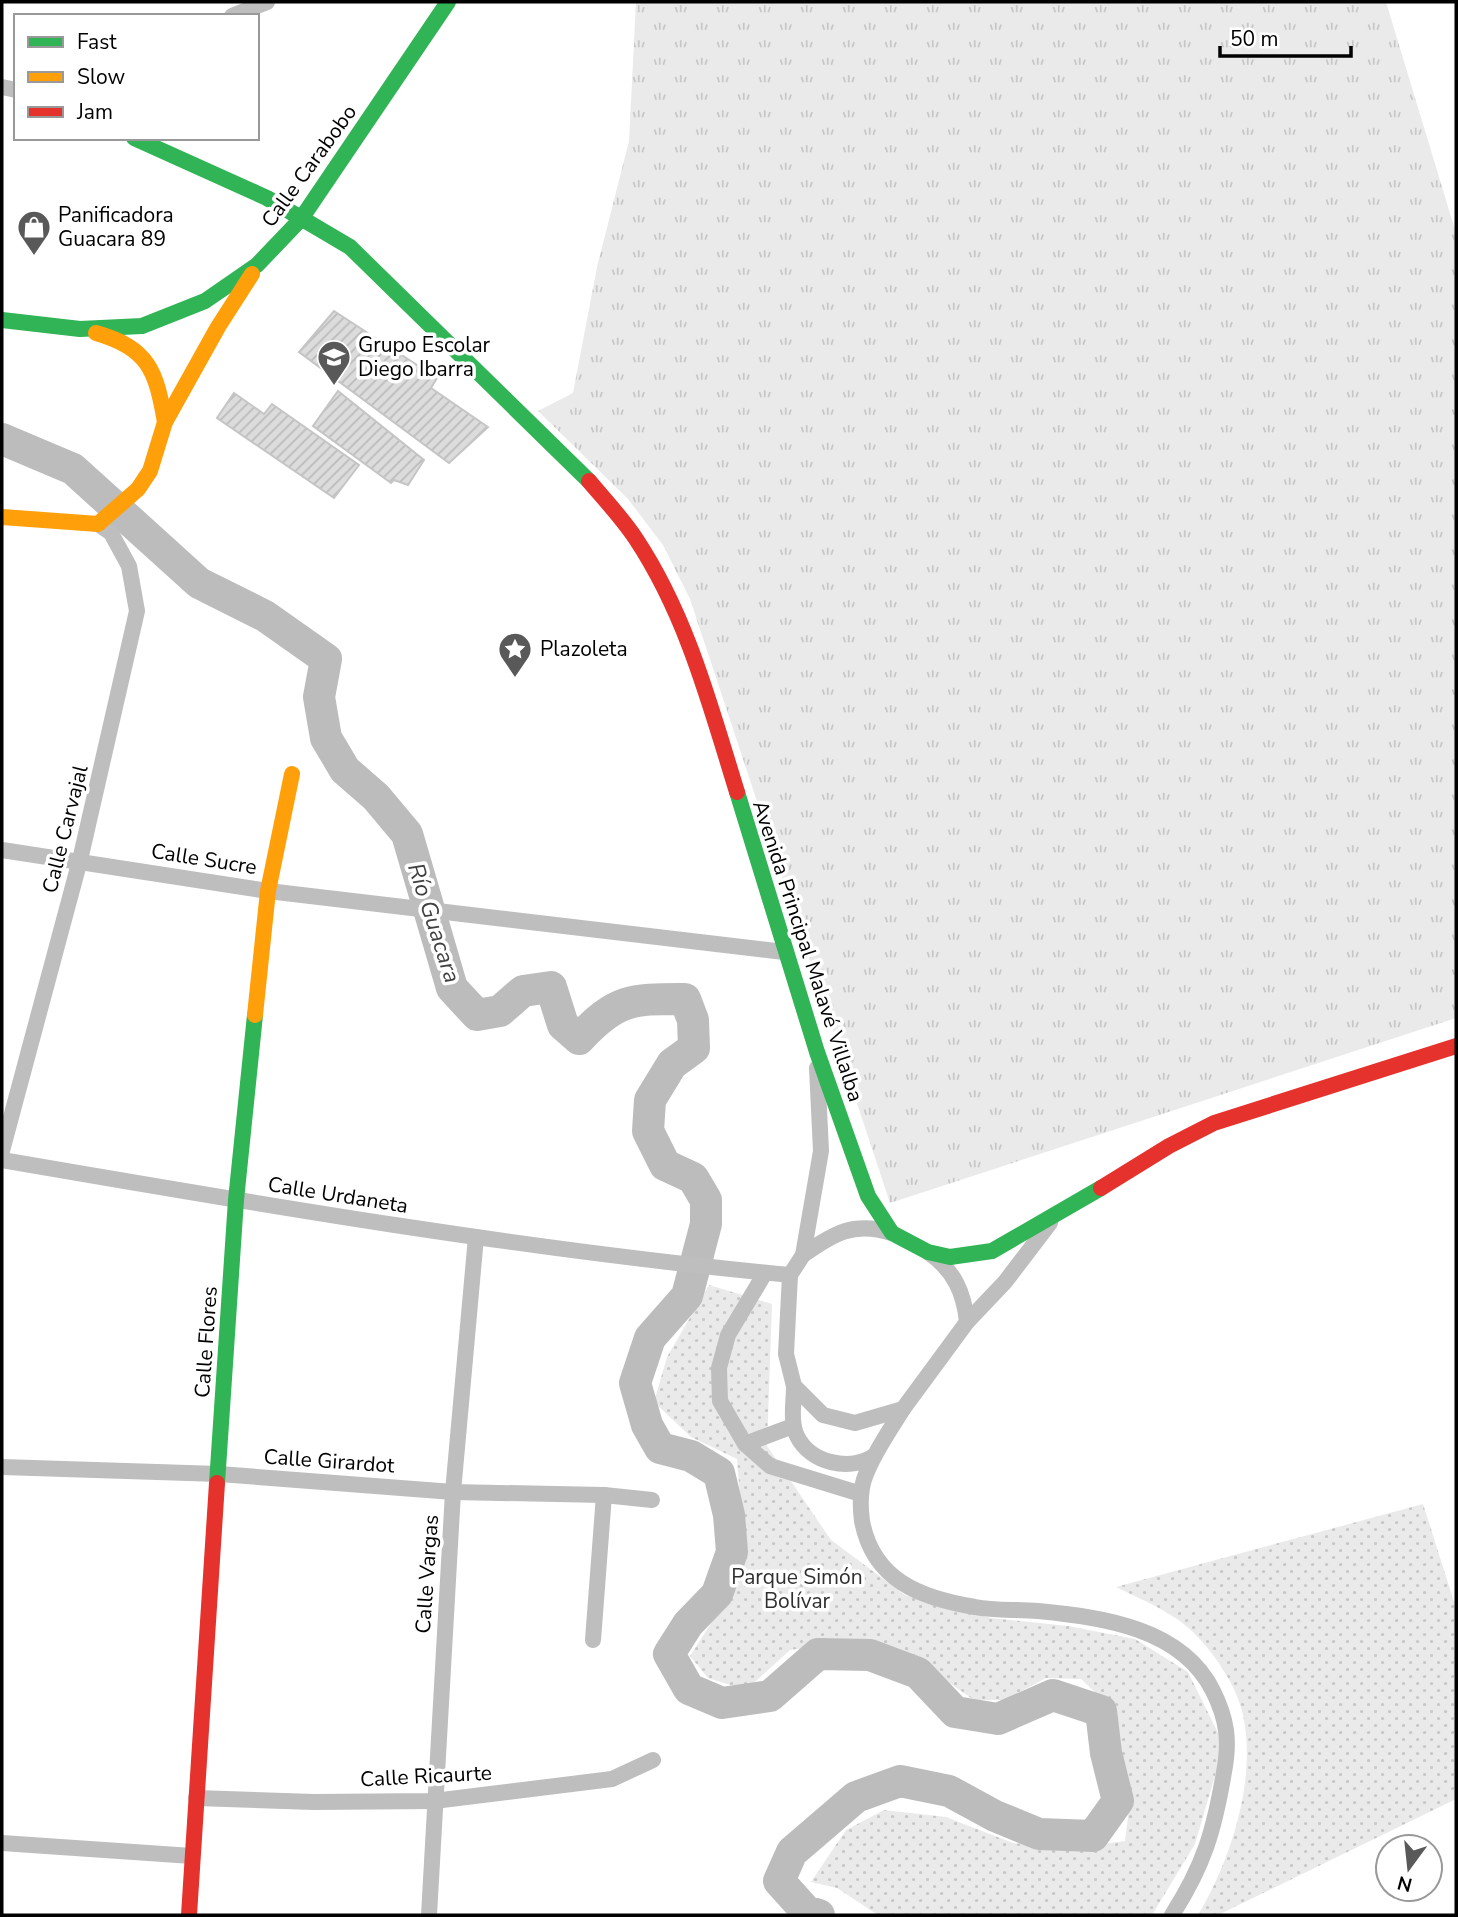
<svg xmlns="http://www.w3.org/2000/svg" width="1458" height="1917" font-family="'Nunito Sans',sans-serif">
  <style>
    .grass { fill: url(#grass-tufts) }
    .park { fill: url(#park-dots) }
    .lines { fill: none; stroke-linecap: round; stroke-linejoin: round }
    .river { stroke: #bcbcbc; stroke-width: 32 }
    .building { fill: url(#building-hatch); stroke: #c5c5c5; stroke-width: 2 }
    .street { stroke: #bebebe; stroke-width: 16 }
    .fast { stroke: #30b455; stroke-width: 16 }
    .slow { stroke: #ff9f0a; stroke-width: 16 }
    .jam { stroke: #e5322d; stroke-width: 16 }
    .labels { text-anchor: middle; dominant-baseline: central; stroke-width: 7; stroke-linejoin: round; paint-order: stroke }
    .street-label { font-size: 21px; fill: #000; stroke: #fff }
    .poi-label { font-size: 21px; fill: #000; stroke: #fff; text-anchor: start }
    .park-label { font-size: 21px; fill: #2f2f2f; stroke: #fff }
    .water-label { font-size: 23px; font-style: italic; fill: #404040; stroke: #fff }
  </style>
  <defs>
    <pattern id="grass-tufts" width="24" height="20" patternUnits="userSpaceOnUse" patternTransform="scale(1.75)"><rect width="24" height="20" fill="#eaeaea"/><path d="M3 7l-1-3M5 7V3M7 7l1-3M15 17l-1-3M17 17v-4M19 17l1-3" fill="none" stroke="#c7c7c7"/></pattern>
    <pattern id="park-dots" width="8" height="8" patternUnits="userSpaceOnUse" patternTransform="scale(1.75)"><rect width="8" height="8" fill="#eaeaea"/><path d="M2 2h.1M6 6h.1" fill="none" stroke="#c7c7c7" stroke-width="1.8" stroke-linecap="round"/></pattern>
    <pattern id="building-hatch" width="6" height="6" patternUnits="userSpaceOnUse" patternTransform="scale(1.75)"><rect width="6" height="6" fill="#dcdcdc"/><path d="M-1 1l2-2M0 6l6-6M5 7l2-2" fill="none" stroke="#bbb"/></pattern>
  </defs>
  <rect width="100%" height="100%" fill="#fff"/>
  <!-- grass -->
  <polygon class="grass" points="636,2 1386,2 1456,233 1456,1018 890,1203 690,599 663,545 628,499 538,411 573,393 597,267 629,141"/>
  <!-- park -->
  <g class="park">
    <polygon points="709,1285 772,1304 767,1446 831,1540 905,1595 991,1618 1068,1626 1135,1639 1188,1672 1224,1745 1195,1844 1152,1915 878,1915 837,1888 811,1882 846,1830 884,1810 946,1817 1013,1843 1066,1849 1125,1841 1129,1808 1116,1712 1081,1679 1046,1678 1005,1700 974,1700 904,1651 868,1640 790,1650 746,1690 708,1678 690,1656 727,1598 745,1559 737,1459 691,1437 654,1402 667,1357"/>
    <path d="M1423,1504L1456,1608V1799L1218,1915H1198C1231,1860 1257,1779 1243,1715C1237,1686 1214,1653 1194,1633C1173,1612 1142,1600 1116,1587Z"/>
  </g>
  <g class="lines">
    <!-- river -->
    <path class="river" d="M2,439L73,469L199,583L265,616L326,659L319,697L326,738L345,770L376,797L407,834L452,988L477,1015L500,1011L523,991L551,987L563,1025L579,1039C617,998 632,999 685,999L693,1020L694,1048L672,1064L650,1100L648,1131L665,1165L693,1178L706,1200V1224L687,1296L650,1338L635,1383L647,1425L660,1448L691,1456L719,1473L729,1515L732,1552L717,1594L688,1624L669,1654L689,1689L722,1703L770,1696L818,1654L870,1655L918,1673L955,1712L998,1719L1053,1695L1101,1711L1106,1753L1118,1801L1093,1836L1039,1834L995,1816L949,1791L900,1781L856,1797L792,1852L779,1881L806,1911L819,1915"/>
  </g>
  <!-- building -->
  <g class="building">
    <polygon points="334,311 437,378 431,388 488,427 449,463 299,352"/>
    <polygon points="338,391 424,460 408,485 394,480 391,483 313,426"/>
    <polygon points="234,393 264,414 272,404 359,465 334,498 217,418"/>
  </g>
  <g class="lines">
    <!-- street -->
    <g class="street">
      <polyline points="232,16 267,2"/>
      <polyline points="2,87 16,90"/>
      <polyline points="2,850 268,891 784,952"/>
      <polyline points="817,1068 821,1151 803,1255 790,1275 786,1354 794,1386 823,1415 855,1423 903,1409 967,1322 1005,1282 1050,1223"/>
      <polyline points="2,1151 80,860 137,611 129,566 111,533 98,524"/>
      <path d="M2,1160C263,1205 526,1250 790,1275"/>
      <path d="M929,1253C954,1270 964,1293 967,1322"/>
      <path d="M803,1255C834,1233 854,1221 892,1233"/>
      <polyline points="765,1273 728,1335 719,1368 720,1401 745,1444 770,1466 861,1494"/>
      <path d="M794,1386C794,1401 790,1422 797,1436C810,1463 850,1472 874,1456"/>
      <path d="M903,1409C890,1430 875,1451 866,1474C860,1488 860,1506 862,1521C873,1580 920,1598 975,1607C995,1611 1017,1609 1038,1611C1102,1617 1182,1628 1213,1691C1227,1719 1230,1741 1224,1772C1214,1831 1204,1865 1172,1915"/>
      <polyline points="745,1444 793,1426"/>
      <polyline points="2,1467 219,1474 453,1492 604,1495 652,1500"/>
      <polyline points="593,1640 604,1495"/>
      <polyline points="196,1798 314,1802 434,1801 612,1779 653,1760"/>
      <polyline points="2,1843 192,1856"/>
      <polyline points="429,1915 453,1492 476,1237"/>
    </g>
    <!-- fast -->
    <g class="fast">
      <polyline points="134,138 267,198 350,247 589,481"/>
      <polyline points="2,320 80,329 142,326 205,301 257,265 301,219 448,2"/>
      <polyline points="737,792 817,1052 868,1196 892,1233 928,1252 950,1257 992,1251 1101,1188"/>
      <polyline points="217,1483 236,1200 255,1015"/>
    </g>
    <!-- slow -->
    <g class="slow">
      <path d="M96,333C149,348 156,371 165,422"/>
      <polyline points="2,517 98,524 138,489 150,471 165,422 218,327 252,274"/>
      <polyline points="255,1015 268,891 292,774"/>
    </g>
    <!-- jam -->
    <g class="jam">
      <path d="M589,481C605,500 623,519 636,539C687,616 710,705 737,792"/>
      <polyline points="1101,1188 1169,1146 1214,1123 1456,1046"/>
      <polyline points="189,1915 217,1483"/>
    </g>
  </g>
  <!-- icons -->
  <defs>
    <symbol id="shop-pin" viewBox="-11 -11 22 30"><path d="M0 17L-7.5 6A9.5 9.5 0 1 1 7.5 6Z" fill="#595959" stroke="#fff"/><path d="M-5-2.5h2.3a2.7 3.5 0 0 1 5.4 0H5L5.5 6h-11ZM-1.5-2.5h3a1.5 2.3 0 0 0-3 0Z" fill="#fff"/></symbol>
    <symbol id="school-pin" viewBox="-11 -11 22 30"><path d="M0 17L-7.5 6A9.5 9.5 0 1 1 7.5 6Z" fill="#595959" stroke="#fff"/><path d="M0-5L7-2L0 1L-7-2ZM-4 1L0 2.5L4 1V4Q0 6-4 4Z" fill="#fff"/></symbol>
    <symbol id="sight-pin" viewBox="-11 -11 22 30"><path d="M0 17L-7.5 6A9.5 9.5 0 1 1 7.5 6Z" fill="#595959" stroke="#fff"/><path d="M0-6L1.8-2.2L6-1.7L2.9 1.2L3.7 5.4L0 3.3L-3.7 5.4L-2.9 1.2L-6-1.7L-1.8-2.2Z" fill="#fff"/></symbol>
  </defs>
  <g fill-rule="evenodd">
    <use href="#shop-pin" x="15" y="208" width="38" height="52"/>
    <use href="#school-pin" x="315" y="338" width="38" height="52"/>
    <use href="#sight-pin" x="496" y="630" width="38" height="52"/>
  </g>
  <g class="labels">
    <!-- street labels -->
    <g class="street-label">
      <text transform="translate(309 166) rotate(-54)">Calle Carabobo</text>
      <text transform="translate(65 829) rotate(-76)">Calle Carvajal</text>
      <text transform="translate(204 859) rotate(9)">Calle Sucre</text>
      <text transform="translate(808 951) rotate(72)">Avenida Principal Malavé Villalba</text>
      <text transform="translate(338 1195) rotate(9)">Calle Urdaneta</text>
      <text transform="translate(206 1342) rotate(-86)">Calle Flores</text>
      <text transform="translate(329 1461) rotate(4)">Calle Girardot</text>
      <text transform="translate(427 1574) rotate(-86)">Calle Vargas</text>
      <text transform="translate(426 1776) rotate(-3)">Calle Ricaurte</text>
    </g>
    <!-- poi labels -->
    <g class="poi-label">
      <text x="58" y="215">Panificadora<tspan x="58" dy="24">Guacara 89</tspan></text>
      <text x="358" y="345">Grupo Escolar<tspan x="358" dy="24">Diego Ibarra</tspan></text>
      <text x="540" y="649">Plazoleta</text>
    </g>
    <!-- park labels -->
    <g class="park-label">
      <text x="797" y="1577">Parque Simón<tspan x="797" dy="24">Bolívar</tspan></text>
    </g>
    <!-- water labels -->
    <g class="water-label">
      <text transform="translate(434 923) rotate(72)">Río Guacara</text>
    </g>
  </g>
  <!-- border -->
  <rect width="1458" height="1917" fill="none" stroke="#000000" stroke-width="7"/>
  <!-- legend -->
  <rect x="14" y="14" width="245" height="126" fill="#ffffff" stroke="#999999" stroke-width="2"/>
  <rect x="28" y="37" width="35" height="10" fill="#30b455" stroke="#999999" stroke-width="2"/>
  <text x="77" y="49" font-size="21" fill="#000000">Fast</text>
  <rect x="28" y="72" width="35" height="10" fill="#ff9f0a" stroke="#999999" stroke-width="2"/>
  <text x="77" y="84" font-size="21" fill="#000000">Slow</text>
  <rect x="28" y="107" width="35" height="10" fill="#e5322d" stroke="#999999" stroke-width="2"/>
  <text x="77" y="119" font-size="21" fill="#000000">Jam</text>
  <!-- north arrow -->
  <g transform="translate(1409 1868) rotate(195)"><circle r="33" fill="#ffffff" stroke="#999999" stroke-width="2"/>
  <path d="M0-5L12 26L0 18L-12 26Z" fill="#595959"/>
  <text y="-10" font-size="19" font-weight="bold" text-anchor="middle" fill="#000000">N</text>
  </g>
  <!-- scale -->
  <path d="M1220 46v10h131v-10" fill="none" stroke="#000000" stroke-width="3.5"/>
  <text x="1230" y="46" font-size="21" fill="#000000" stroke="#ffffff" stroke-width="5" paint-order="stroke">50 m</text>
</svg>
